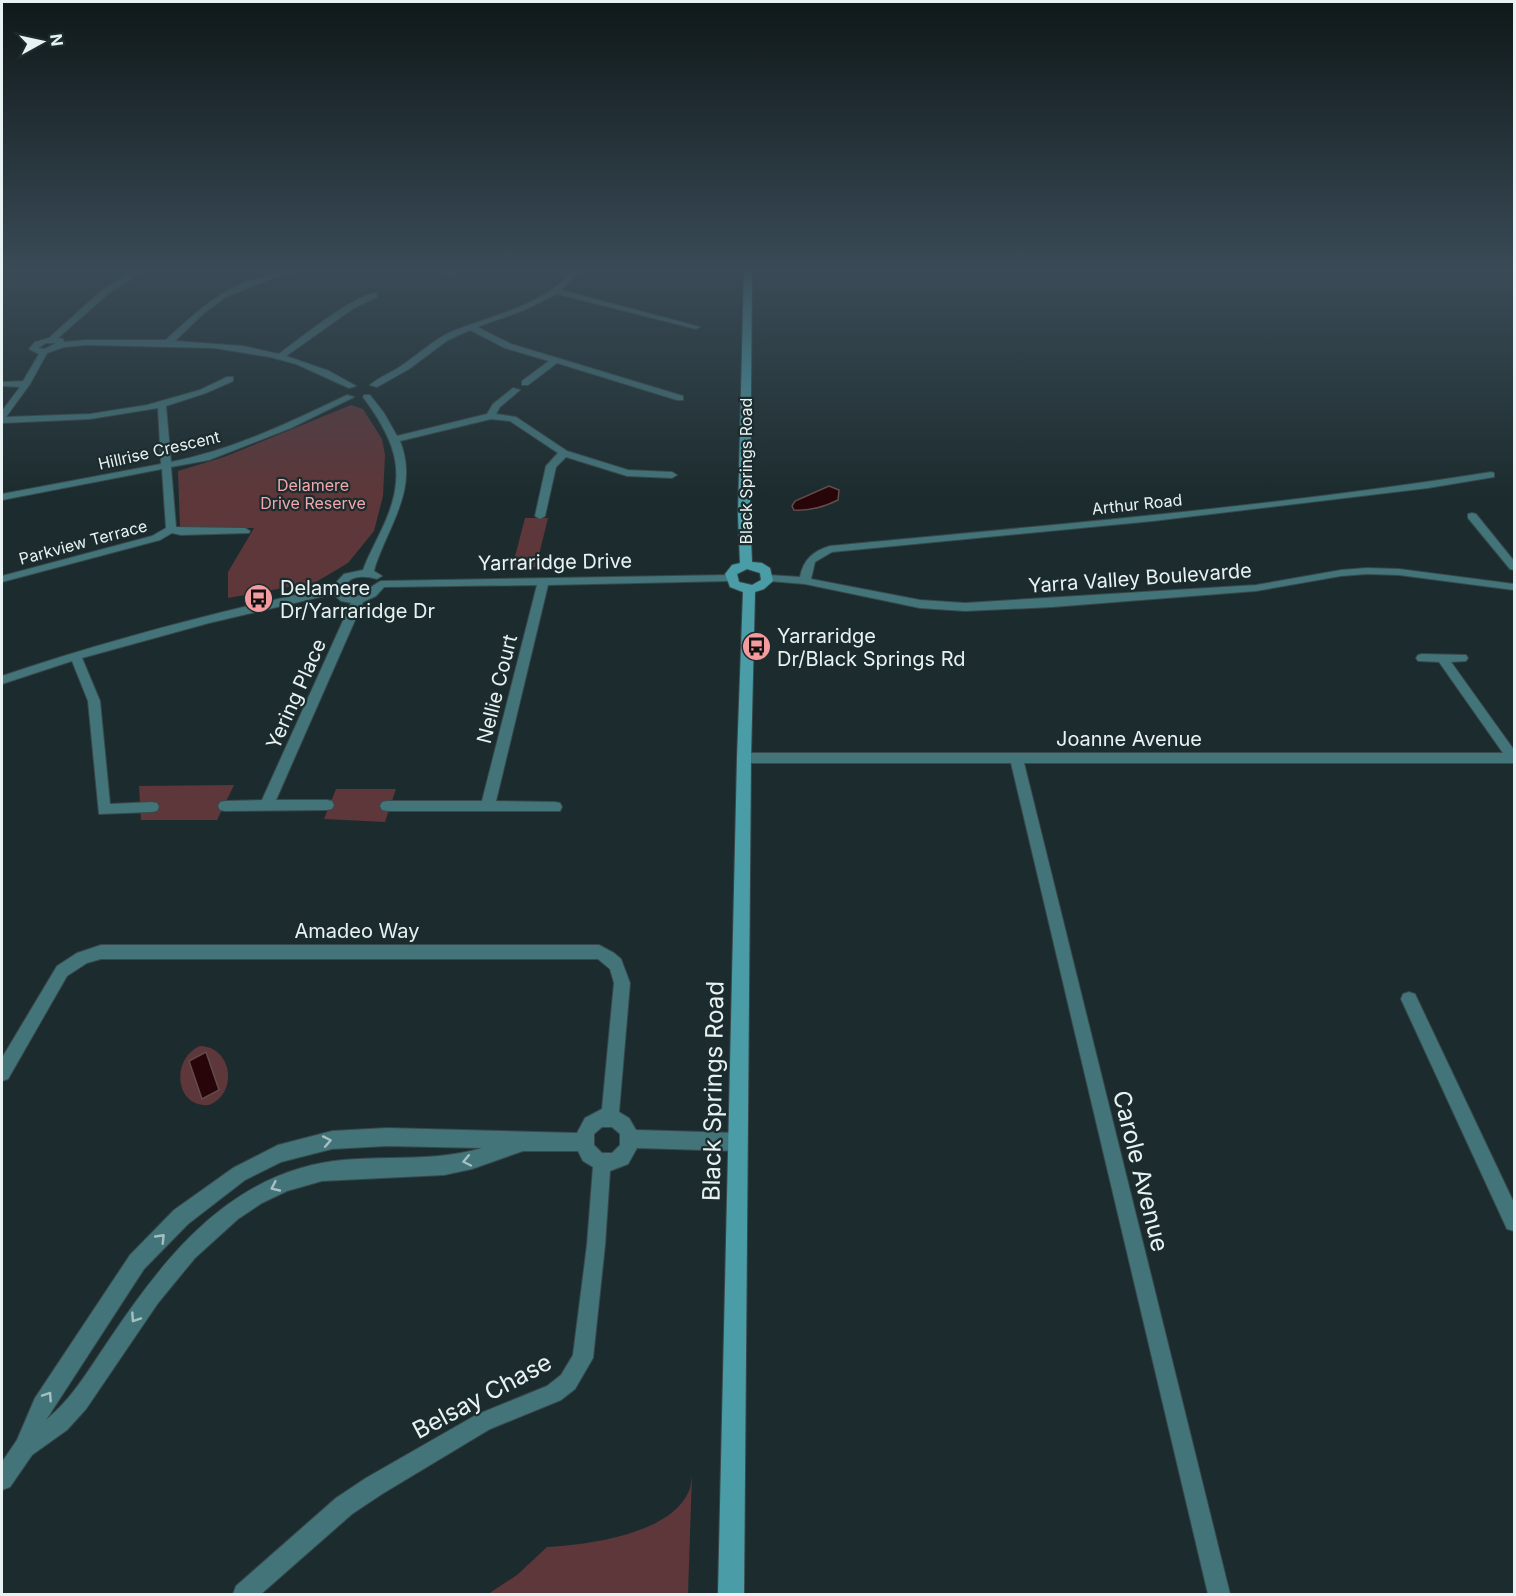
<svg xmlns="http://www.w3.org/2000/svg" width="1516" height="1596" font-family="Inter,sans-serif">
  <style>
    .green { fill: #5d3739 }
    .water { fill: #280509; stroke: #624c4f; stroke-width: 1.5 }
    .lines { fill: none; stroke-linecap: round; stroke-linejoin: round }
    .minor-casing { stroke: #39484a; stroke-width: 2 }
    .secondary-casing { stroke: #39484a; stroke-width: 2 }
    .minor { fill: #427479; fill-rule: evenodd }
    .secondary { fill: #4a9da7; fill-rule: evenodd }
    .oneway { stroke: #a6c0c2 }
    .labels { text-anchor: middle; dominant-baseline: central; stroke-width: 4.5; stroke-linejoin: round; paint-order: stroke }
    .far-street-label { font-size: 16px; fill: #e8f2f3; stroke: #1c2c2e }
    .far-park-label { font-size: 16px; fill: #f3a7ab; stroke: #1c2c2e }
    .street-label { font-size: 20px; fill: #e8f2f3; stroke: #1c2c2e }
    .poi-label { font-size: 20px; fill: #e8f2f3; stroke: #1c2c2e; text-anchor: start }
    .near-street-label { font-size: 24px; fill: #e8f2f3; stroke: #1c2c2e }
  </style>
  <rect width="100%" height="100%" fill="#1c2c2e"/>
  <!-- green -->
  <g class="green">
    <polygon points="351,405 363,409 382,439 385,455 383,496 374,531 348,563 316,582 228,598 228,572 254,528 180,528 178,471 224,457"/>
    <polygon points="525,518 548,518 536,567 512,568"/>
    <polygon points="234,785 217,820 141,820 139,786"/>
    <polygon points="336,789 396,789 385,822 324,819"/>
    <path d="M200,1046C233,1047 238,1094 209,1105C174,1108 171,1058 200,1046Z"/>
    <path d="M692,1475L688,1594H488L517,1575L547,1547C587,1545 669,1534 688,1493C691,1488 691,1481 692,1475Z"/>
  </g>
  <!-- water -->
  <g class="water">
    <path d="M829,486L839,490L838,500C824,507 809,511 794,510L792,506L795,501Z"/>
    <polygon points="206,1052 219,1090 202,1099 189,1061"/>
  </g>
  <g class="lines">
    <defs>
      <g id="minor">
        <path d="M135,270H144L108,294L58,338L63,339L64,342L86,340H166C196,312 218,291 257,278C269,274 281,270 293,270L226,297L204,313L175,341L243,346L279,354C298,340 356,293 377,293V297L354,308L286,356L329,371L356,386L349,388L296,364L270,357L214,348L86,345L64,347L47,353L30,384L6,417L90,414L147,405L200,390L227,377H233V381L206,393L166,406L171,462C233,450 290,422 347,395L354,397L291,428L209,460L171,467L176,527L245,528L250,531L249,533L181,535L172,533L160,540L2,582V576L152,536L166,528L162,469L2,500V494L161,464L158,408L90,419L2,423V411L20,387L2,386V382L23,381L39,354L29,349L35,342L49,338L102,290ZM56,343L45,349L38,348L46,343Z"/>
        <polygon points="439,270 448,270 456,274 452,276"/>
        <path d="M573,270H581L561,290L700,327L696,329L557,294L522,311L477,327L511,344L683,396V400H677L557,363L528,385H522V381L549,361L505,348L470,330L448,340L409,369L377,387L370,385C379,377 391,373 401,366C418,355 433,340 451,332C493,314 543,307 573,270Z"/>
        <path d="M513,388L520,390L500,407L496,414L516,417L567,451L628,470L672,472L677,475L672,478L627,476L566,457L556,467L545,516L540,519L535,516L546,466L558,453L510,421L491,419L400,441C419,489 389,524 375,567L374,571L382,576L377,579C362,575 349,575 342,590C357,607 368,586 381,581L730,575L735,578L730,581L548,585L496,801L555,802L560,803L562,807L560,811H387L382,810L380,806L382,802L387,801H482L537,585L384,587L376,596L363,602L276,800H327L332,801L334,805L332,809L327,810L225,811L220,810L218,806L220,802L225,801L262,800L351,603L341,601L333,594L209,623L82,658L100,701L110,804L152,802L157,803L159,807L157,811L152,812L99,814L88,701L72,661L2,684V676C109,640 220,611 332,587L344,574L363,570C368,556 375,544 381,531C408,476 398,444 363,397L364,395H370L384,413L397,436L487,414L493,404Z"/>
        <path d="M1491,472L1494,473V477L1428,488L1153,521L832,552L815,562L811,579L920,600L965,603L1256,585L1341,570L1367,568L1399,569L1514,584V590L1399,575L1367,574L1341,576L1256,591L1052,607L965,611L920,608L805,584L769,581L764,578L769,575L800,577C803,560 813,551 830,546C1051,525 1272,507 1491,472Z"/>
        <polygon points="1472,513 1476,514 1514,561 1514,570 1510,569 1468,518 1468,514"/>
        <polygon points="1422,654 1466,655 1468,658 1466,661 1451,662 1514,750 1514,763 1024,763 1230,1594 1208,1594 1011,763 744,763 737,758 744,753 1503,753 1439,662 1418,661 1416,658 1418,655"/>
        <path d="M101,945H599L614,953L621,959L630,983L619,1112L629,1118L636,1130L737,1133L743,1136L746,1142L743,1148L737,1151L637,1148L628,1164L610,1171L605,1245L593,1358L575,1389L561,1400L490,1429L382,1494L352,1514L261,1594H233L236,1586L336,1498L366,1478L476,1415L547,1386L561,1375L573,1355L587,1245L593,1167L583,1161L578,1151H523L472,1169L444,1175L322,1181L287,1191L262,1203L238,1219L195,1258L158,1303L86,1409L67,1430L32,1455L10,1487L2,1490V1462L17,1440L35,1398L130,1255L174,1210L233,1168L278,1145L332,1131L387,1128L577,1133L585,1118L602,1109L614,983L610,969L598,959H101L87,963L67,976L8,1079L2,1081V1058L57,966L77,953ZM602,1127H612L620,1134V1145L612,1153H602L594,1145V1134ZM387,1146L482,1148C421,1166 360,1150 301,1168C215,1193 159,1266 111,1337C91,1366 74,1397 46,1420L144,1269L188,1224L245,1180L281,1162L332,1149Z"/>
        <polygon points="1409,992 1415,994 1514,1203 1514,1231 1507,1229 1401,999 1403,994"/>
      </g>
      <path id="secondary" d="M744,270H752L750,515L752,562L762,563L770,568L773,581L764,589L755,592L751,758L744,1594H718L737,758L743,592L730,587L725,574L732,565L740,563L738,515ZM747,569L760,573L761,580L752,585L739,582L737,574Z"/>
    </defs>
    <!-- minor casing -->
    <use href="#minor" class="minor-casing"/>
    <!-- secondary casing -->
    <use href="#secondary" class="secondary-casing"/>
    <!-- minor -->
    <use href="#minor" class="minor"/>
    <!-- secondary -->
    <use href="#secondary" class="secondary"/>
  </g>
  <!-- one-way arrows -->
  <defs><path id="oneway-chevron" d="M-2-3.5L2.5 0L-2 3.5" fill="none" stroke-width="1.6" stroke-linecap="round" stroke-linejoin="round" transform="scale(1.5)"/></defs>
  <g class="oneway">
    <use href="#oneway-chevron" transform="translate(327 1141) rotate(-11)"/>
    <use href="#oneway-chevron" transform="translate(467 1161) rotate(168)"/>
    <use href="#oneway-chevron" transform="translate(275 1187) rotate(155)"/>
    <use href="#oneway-chevron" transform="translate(161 1238) rotate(-46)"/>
    <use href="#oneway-chevron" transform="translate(135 1318) rotate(124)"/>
    <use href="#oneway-chevron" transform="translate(48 1396) rotate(-56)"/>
  </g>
  <!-- sky -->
  <linearGradient id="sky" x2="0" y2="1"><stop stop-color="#0f1819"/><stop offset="0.55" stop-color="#3a4b57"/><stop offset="1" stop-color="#3a4b57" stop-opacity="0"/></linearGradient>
  <rect width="1516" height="493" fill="url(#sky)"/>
  <!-- icons -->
  <defs>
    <symbol id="bus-disc" viewBox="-11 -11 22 22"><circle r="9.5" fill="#f49b9f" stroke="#1c2c2e"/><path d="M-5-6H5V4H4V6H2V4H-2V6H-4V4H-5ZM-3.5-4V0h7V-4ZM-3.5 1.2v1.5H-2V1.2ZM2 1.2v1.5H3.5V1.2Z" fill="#111"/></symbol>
  </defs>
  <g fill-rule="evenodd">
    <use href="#bus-disc" x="242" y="582" width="33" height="33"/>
    <use href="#bus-disc" x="740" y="630" width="33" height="33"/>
  </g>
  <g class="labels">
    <!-- far-street labels -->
    <g class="far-street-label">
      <text transform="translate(159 450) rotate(-13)">Hillrise Crescent</text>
      <text transform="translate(746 471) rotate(-90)">Black Springs Road</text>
      <text transform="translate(1137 504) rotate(-6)">Arthur Road</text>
      <text transform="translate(83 542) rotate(-15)">Parkview Terrace</text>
    </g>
    <!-- far-park labels -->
    <g class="far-park-label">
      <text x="313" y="485">Delamere<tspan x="313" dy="18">Drive Reserve</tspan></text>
    </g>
    <!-- street labels -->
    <g class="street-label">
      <text transform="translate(555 562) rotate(-1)">Yarraridge Drive</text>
      <text transform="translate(1140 578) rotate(-4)">Yarra Valley Boulevarde</text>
      <text transform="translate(497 689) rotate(-76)">Nellie Court</text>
      <text transform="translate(296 694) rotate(-66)">Yering Place</text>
      <text x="1129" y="739">Joanne Avenue</text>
      <text x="357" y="931">Amadeo Way</text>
    </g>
    <!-- poi labels -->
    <g class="poi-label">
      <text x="280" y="588">Delamere<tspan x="280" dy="23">Dr/Yarraridge Dr</tspan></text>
      <text x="777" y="636">Yarraridge<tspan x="777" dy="23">Dr/Black Springs Rd</tspan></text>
    </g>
    <!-- near-street labels -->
    <g class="near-street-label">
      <text transform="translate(713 1091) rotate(-89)">Black Springs Road</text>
      <text transform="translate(1141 1171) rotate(76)">Carole Avenue</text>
      <text transform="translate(482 1396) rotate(-28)">Belsay Chase</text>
    </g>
  </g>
  <!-- border -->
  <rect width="1516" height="1596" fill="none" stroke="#e8f2f3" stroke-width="6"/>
  <!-- north arrow -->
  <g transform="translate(42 42) rotate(82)" stroke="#1c2c2e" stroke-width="4.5" paint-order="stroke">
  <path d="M0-4.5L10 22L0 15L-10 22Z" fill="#e8f2f3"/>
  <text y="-9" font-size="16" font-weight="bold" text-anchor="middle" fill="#e8f2f3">N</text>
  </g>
</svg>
